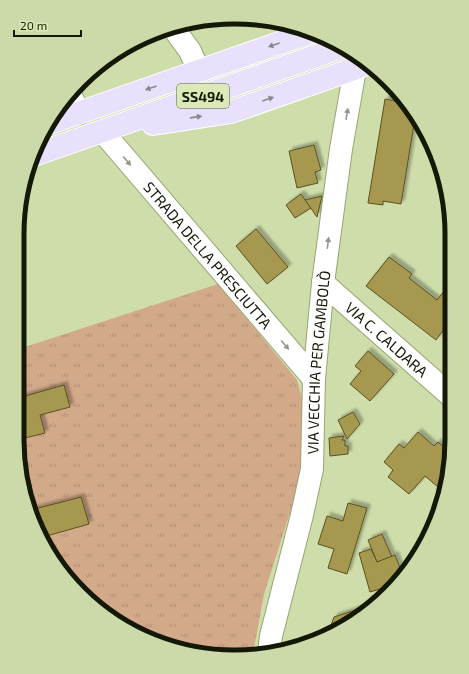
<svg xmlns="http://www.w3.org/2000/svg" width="469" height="674" font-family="'Exo 2',sans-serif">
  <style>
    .grass { fill: url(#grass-tufts) }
    .building { fill: #a69950; stroke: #595120; filter: url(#shadow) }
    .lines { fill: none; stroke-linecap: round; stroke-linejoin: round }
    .minor-casing { stroke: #98a474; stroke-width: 24 }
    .major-casing { stroke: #fff; stroke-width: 24 }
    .minor { stroke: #fff; stroke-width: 22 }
    .major { stroke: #e9e0fc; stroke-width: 22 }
    .oneway { fill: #89868d }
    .oneway2 { fill: #95978f }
    .labels { text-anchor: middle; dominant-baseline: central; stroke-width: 4; stroke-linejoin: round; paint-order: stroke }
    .shield { fill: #dceab7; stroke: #50573b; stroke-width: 1 }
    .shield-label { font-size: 14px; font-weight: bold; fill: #141806 }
    .street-label { font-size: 15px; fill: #141806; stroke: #dceab7 }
    .rim { fill: none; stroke: #141806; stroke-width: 5 }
  </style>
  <defs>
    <pattern id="grass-tufts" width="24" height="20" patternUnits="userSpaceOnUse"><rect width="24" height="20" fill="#d2a989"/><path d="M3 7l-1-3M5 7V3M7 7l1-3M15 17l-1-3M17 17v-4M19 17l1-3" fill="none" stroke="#b39175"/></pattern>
    <filter id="shadow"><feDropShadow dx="3.5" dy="-3.5" stdDeviation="1" flood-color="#0004"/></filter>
  </defs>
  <rect width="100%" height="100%" fill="#cfddaa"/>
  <!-- grass -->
  <polygon class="grass" points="218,284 297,380 305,409 308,456 264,594 253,654 206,655 151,640 91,603 54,560 24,496 17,439 19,349"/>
  <!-- building -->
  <g class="building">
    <polygon points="385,99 400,102 399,106 407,107 415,118 401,204 383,201 383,205 368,203"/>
    <polygon points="314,145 321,170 315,172 318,183 297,188 289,151"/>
    <polygon points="301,194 311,208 295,218 286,205"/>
    <polygon points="322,196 317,217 305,200"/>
    <polygon points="256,229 288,267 267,284 236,246"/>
    <polygon points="389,257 412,274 409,278 437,300 445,290 450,293 450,321 436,340 366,286"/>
    <polygon points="368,351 394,374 370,401 350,384 361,371 355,366"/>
    <polygon points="64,385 70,407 40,415 45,433 17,440 18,398"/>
    <polygon points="353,412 360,424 347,439 338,420"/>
    <polygon points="418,432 434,446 438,442 450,452 444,479 438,487 425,476 409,494 388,477 393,470 384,462 399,444 404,448"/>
    <polygon points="344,436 342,440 345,440 345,446 348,446 348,454 330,456 329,438"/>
    <polygon points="81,497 89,524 43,537 31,510"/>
    <polygon points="348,503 367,508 347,574 328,568 334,549 318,544 327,516 343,521"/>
    <polygon points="382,534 392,557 377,562 368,540"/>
    <polygon points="371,549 377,562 395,555 402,573 394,585 370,592 359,553"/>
    <polygon points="368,606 368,608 353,619 330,628 334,617"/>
    <polygon points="353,619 332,633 330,628"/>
  </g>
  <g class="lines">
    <defs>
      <g id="minor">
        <polyline points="174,29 190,51 199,71"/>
        <polyline points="70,95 80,113"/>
        <path id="s1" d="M102,131L314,379"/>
        <path id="s2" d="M323,283L451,396"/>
        <path id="s3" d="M269,653L271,636L302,515L312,469L314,379L323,283L341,149L355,69"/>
      </g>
      <g id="major">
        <polyline points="50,123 311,32"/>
        <polyline points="153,124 231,112 365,65"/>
        <polyline points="34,155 339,48"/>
      </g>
    </defs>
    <!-- minor casing -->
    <use href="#minor" class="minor-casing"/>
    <!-- major casing -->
    <use href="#major" class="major-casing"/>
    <!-- minor -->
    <use href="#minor" class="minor"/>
    <!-- major -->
    <use href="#major" class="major"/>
  </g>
  <!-- one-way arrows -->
  <defs><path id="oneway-solid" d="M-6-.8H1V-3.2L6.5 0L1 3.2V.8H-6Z"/></defs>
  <g class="oneway">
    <use href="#oneway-solid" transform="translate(274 45) rotate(161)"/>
    <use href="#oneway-solid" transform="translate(151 88) rotate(161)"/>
    <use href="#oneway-solid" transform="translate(268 99) rotate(-19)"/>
    <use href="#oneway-solid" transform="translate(196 117) rotate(-8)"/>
  </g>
  <g class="oneway2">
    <use href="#oneway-solid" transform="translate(347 114) rotate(-80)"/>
    <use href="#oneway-solid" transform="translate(127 161) rotate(50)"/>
    <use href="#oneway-solid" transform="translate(328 243) rotate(-83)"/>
    <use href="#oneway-solid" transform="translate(285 345) rotate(50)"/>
  </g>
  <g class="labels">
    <!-- shield labels -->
    <rect class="shield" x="177" y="84" width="52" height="24" rx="3"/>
    <g class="shield-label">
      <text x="203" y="96">SS494</text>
    </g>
    <!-- street labels -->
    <g class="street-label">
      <text stroke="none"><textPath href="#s1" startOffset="163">STRADA DELLA PRESCIUTTA</textPath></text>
      <text stroke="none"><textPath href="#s2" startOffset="85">VIA C. CALDARA</textPath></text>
      <text stroke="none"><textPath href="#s3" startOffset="296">VIA VECCHIA PER GAMBOLÒ</textPath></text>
    </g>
  </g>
  <!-- crop -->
  <path d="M0 0H469V674H0ZM234 24H235A210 210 0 0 1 445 234V440A210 210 0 0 1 235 650H234A210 210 0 0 1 24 440V234A210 210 0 0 1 234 24Z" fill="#ccd9a9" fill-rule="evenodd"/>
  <path class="rim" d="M234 24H235A210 210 0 0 1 445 234V440A210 210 0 0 1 235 650H234A210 210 0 0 1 24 440V234A210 210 0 0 1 234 24Z"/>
  <!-- scale -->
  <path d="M14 30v6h67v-6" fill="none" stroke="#141806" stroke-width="2"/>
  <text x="20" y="30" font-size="12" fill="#141806" stroke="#dceab7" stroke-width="3" paint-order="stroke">20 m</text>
</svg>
